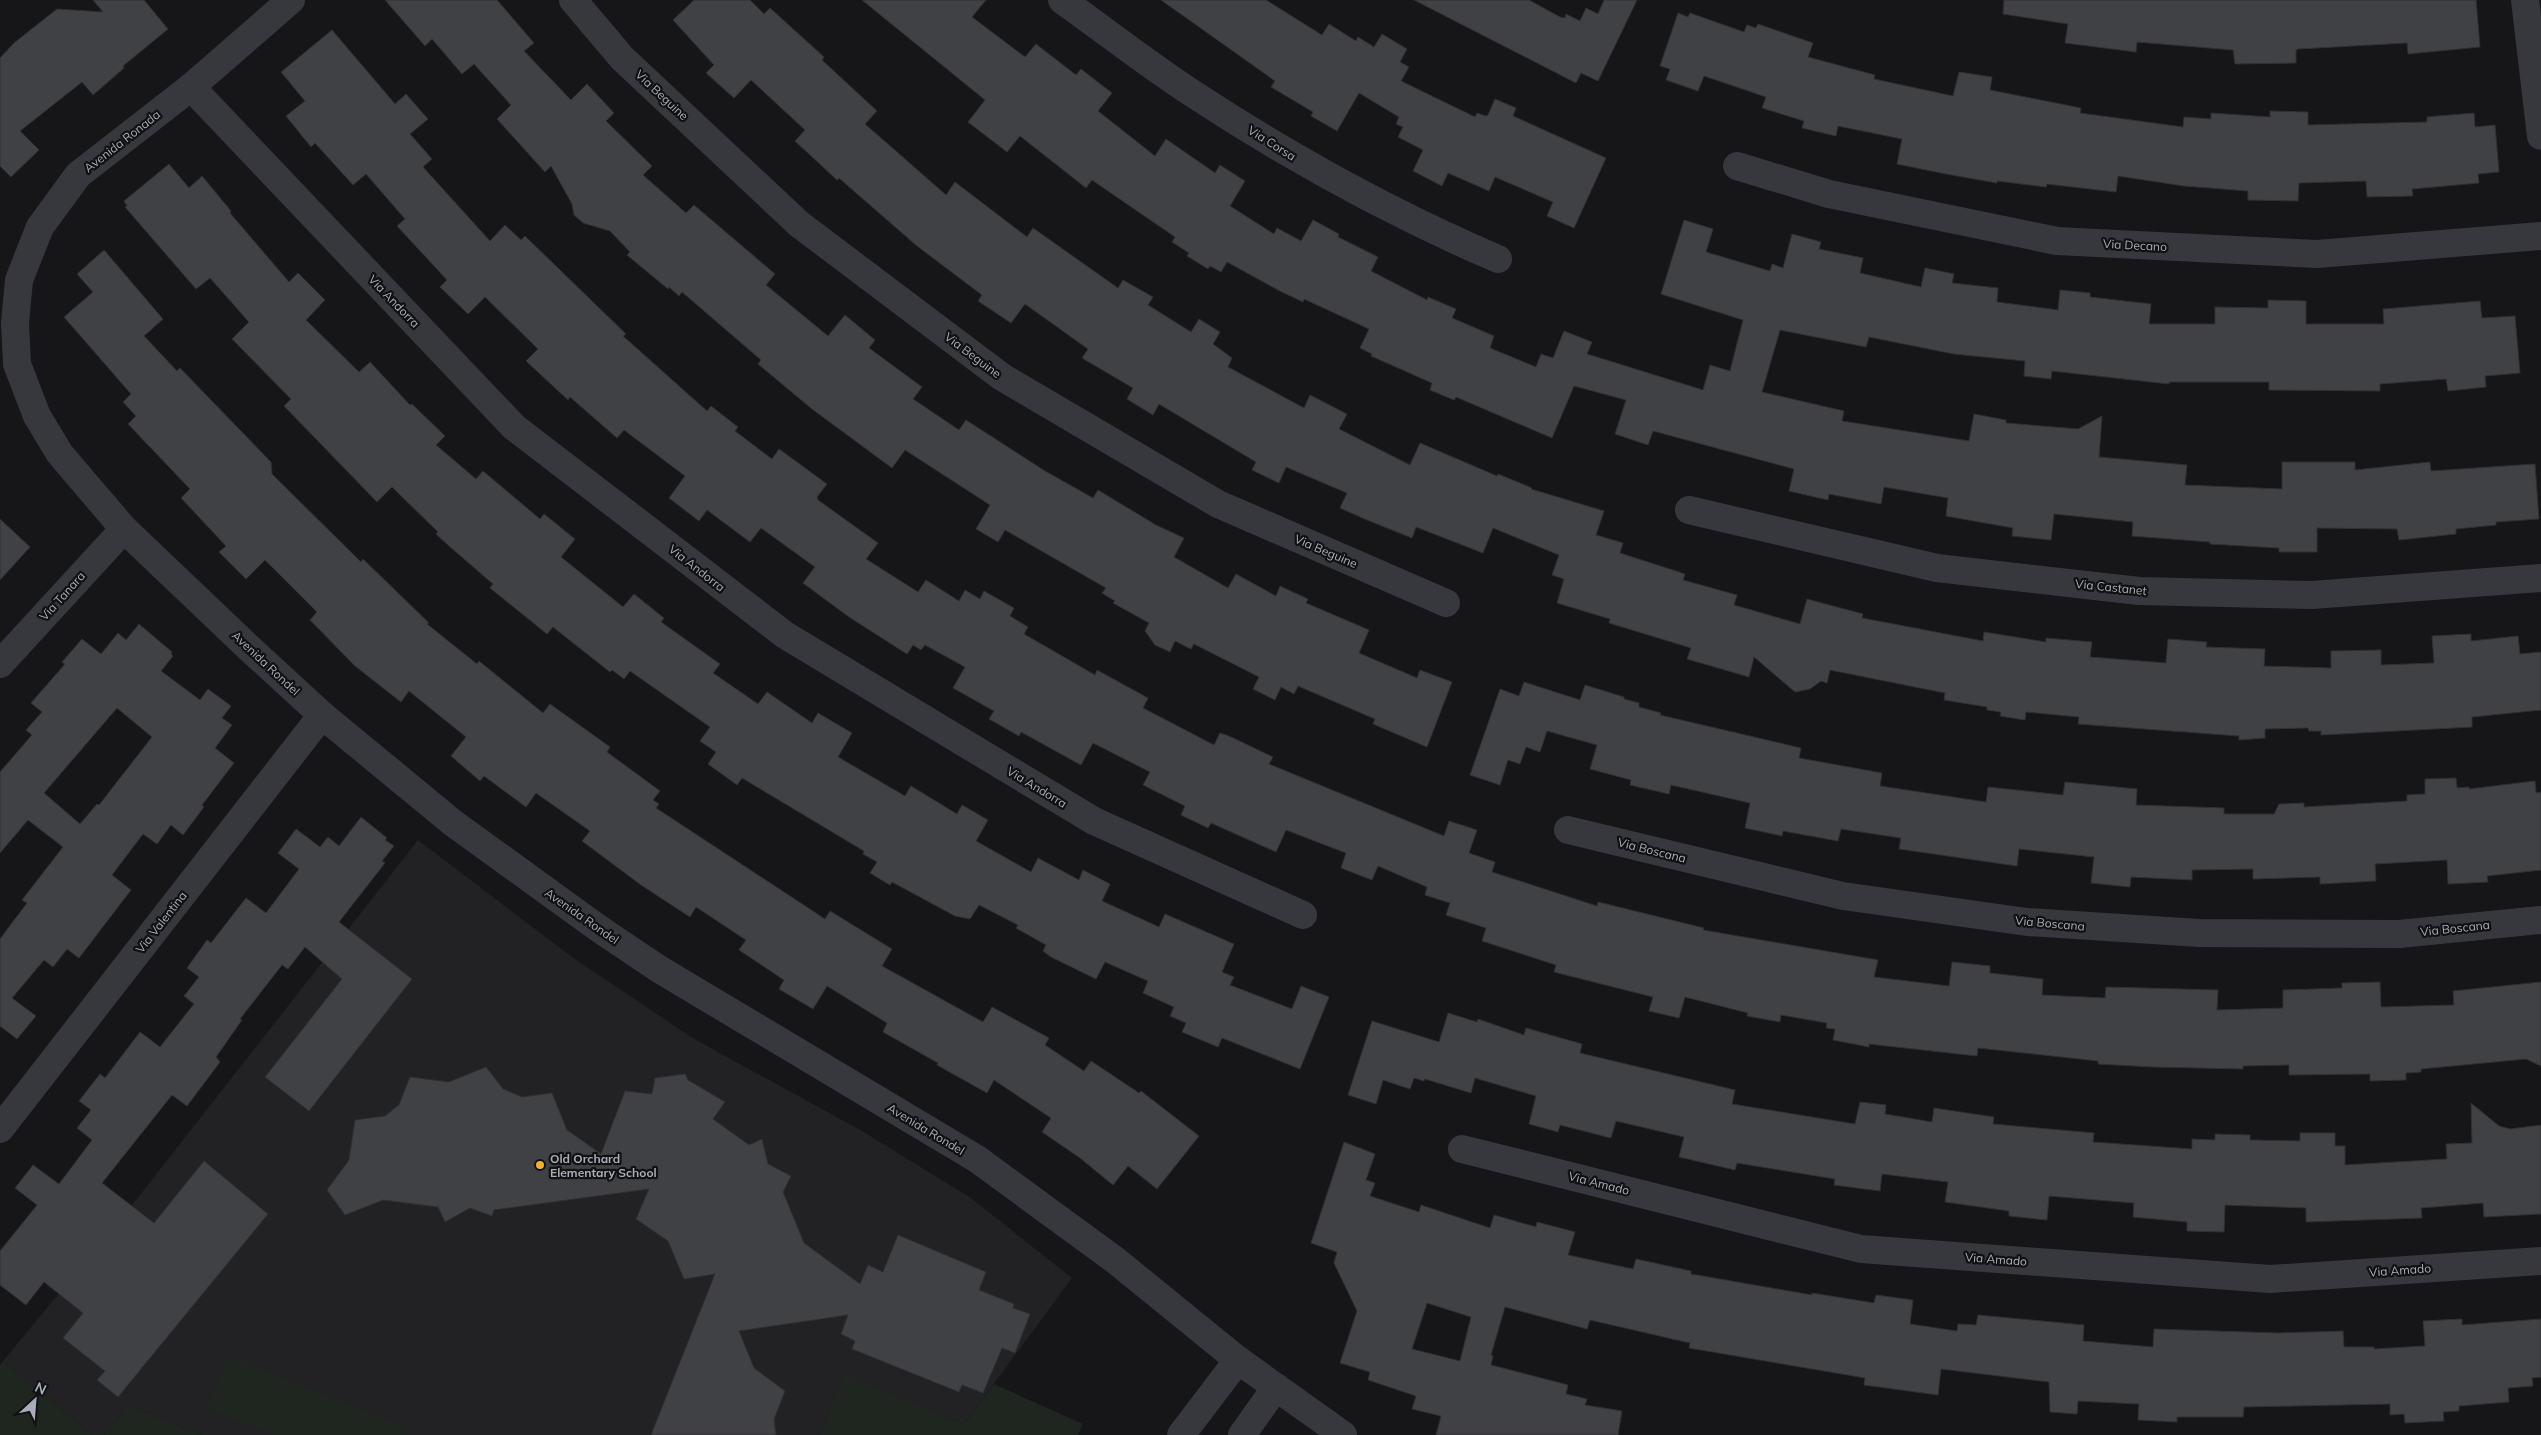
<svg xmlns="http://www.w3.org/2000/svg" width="2541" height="1435" font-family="Mulish,sans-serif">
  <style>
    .built { fill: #222225 }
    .green { fill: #1e261f }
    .building { fill: #404145; stroke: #303034; fill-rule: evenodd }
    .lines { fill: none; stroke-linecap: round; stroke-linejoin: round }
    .minor { stroke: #37383d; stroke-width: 28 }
    .poi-dot { fill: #f2b134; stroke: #111113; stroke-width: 2 }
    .labels { text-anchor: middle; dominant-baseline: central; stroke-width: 4.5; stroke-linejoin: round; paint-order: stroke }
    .street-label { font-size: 12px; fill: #a8adb8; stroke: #111113 }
    .poi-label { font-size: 12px; font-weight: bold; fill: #a8adb8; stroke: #111113; text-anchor: start }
  </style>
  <rect width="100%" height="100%" fill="#161618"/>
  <!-- built -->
  <polygon class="built" points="418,840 572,957 691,1037 862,1131 971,1198 1072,1278 964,1424 844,1375 820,1435 201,1435 129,1405 104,1435 92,1435 3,1361 129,1209"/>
  <!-- green -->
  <g class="green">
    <polygon points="228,1355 405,1427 402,1435 271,1435 206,1408"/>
    <polygon points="3,1361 92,1435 0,1435 0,1365"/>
    <polygon points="844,1374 964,1424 994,1384 1083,1424 1078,1435 820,1435"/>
    <polygon points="129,1405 201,1435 104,1435"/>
  </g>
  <!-- building -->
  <g class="building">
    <polygon points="93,0 144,0 168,29 123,66 124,68 93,95 82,82 20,131 39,150 11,177 0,166 0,58 14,43 57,9 103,12"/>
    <polygon points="385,0 497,0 534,43 524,51 571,100 587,84 614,113 606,121 652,166 643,175 686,213 694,205 775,274 766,285 828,336 845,315 875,340 869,348 922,387 913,399 959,430 966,420 1045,471 1093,498 1098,490 1156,525 1184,538 1174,557 1228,588 1236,574 1276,596 1280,586 1308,599 1306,603 1369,630 1359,653 1417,678 1420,670 1452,682 1427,747 1373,724 1375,719 1298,686 1294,694 1281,687 1275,700 1253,689 1259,677 1194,644 1191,649 1175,641 1170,652 1155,645 1145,631 1149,623 1113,603 1115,601 1102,593 1106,588 1005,530 998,542 976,529 990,505 905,450 892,468 812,409 758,364 761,360 682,292 679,296 669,287 668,289 627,255 630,252 610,231 583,223 574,215 572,204 551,166 545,172 497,119 511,105 474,64 462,74 432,39 425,46"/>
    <polygon points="694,0 750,0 764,14 770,8 824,57 822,60 877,111 865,124 946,195 955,182 1027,237 1033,228 1118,288 1123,280 1153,297 1148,305 1191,332 1199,319 1220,332 1213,344 1232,358 1228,367 1304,408 1310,395 1347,414 1339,429 1410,465 1420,443 1497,476 1498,474 1532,488 1531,489 1604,511 1596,535 1623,543 1620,553 1685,574 1683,580 1737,595 1734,605 1800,624 1807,599 1863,614 1862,618 1983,641 1984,632 2046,642 2046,638 2092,642 2090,657 2166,663 2168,639 2207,642 2206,647 2265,649 2264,666 2331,668 2331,651 2381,650 2381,665 2434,663 2432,636 2471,634 2471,641 2518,636 2520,654 2541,652 2541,710 2472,717 2472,727 2321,735 2321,731 2309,731 2308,728 2265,729 2265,738 2239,740 2239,736 2078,724 2079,717 2026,712 2025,720 2000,716 2001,712 1987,710 1987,707 1944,700 1945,693 1830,670 1827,683 1821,681 1810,689 1795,692 1754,657 1749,677 1687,659 1691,648 1609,623 1610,619 1557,603 1564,579 1552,575 1559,555 1493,528 1483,553 1416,527 1412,538 1367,520 1340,508 1347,493 1286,467 1279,483 1252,470 1256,462 1159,404 1153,415 1127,399 1133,388 1082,358 1088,349 1025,304 1011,323 978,301 982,295 917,246 839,178 837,180 795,141 805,130 751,80 734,98 706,73 714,65 673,20"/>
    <polygon points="862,0 986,0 972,17 1025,57 1036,44 1076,75 1081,69 1112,93 1098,111 1155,156 1166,139 1215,173 1220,165 1245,181 1230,206 1274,234 1277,228 1301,241 1313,220 1339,234 1338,237 1378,257 1371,271 1427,300 1428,297 1456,309 1452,318 1494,336 1490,348 1536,367 1541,354 1553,358 1564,331 1592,342 1587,354 1703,390 1710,365 1730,371 1743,320 1661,294 1684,220 1713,229 1706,252 1770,271 1772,264 1783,268 1792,234 1821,242 1819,249 1863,258 1860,273 1921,287 1925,268 1954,274 1952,283 1998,288 1997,302 2058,310 2060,290 2090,293 2090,297 2151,304 2149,324 2215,324 2215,307 2268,308 2268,300 2306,301 2306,324 2384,324 2383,309 2480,301 2482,318 2515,316 2520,373 2485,376 2486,387 2448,391 2446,379 2380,384 2380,391 2269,390 2269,382 2169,382 2169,384 2052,371 2051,379 2024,376 2025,361 1954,354 1869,337 1866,347 1780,330 1762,392 1844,411 1842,421 1969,441 1974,414 2006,420 2006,423 2078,429 2102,416 2099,457 2187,465 2185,485 2282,489 2282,462 2355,462 2355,470 2430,462 2431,471 2535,464 2539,519 2496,522 2496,525 2456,529 2456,534 2399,540 2397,529 2317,528 2317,552 2279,552 2279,548 2210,544 2210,542 2132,536 2133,522 2054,514 2051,540 2012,536 2013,528 1946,516 1948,498 1884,487 1881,504 1829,494 1828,500 1789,491 1794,469 1653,431 1648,445 1615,434 1626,400 1574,386 1552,438 1456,397 1454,400 1430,390 1432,383 1371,356 1372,354 1360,348 1369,329 1304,299 1303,302 1278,290 1227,262 1221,272 1210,266 1208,269 1187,256 1189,253 1172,242 1175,237 1092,180 1086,188 1020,136 1007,152 968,122 985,100"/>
    <polygon points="1161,0 1266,0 1322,35 1329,24 1356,41 1358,37 1374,47 1382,34 1407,49 1400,62 1409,67 1401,81 1475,117 1477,113 1486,116 1488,115 1495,99 1516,108 1513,116 1606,158 1574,228 1547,216 1553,202 1495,177 1489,191 1448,173 1442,186 1413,171 1423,150 1398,137 1403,127 1396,124 1399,117 1359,93 1337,131 1311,116 1313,112 1271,87 1275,81"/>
    <polygon points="1414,0 1529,0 1560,17 1565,18 1566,14 1580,21 1586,8 1598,14 1604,0 1637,0 1598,81 1581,73 1576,83"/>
    <polygon points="2004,0 2476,0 2480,47 2408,54 2407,43 2298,49 2296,50 2296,63 2235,64 2233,50 2137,42 2136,52 2065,43 2068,24 2003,14"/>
    <polygon points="1678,13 1688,17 1690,13 1744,32 1747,25 1756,28 1758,24 1813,43 1808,57 1875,75 1874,79 1953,96 1959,72 1992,77 1990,90 2081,108 2080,113 2183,127 2184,117 2211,119 2211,113 2270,117 2270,111 2308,112 2308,125 2427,122 2427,117 2474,113 2475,127 2495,125 2499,172 2478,174 2479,183 2412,189 2413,196 2367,197 2366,181 2299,183 2298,201 2248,200 2248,191 2184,186 2118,176 2116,192 2047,184 2046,187 1997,181 1997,183 1946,174 1897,164 1902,139 1838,126 1836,136 1802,128 1804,121 1762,108 1766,97 1704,76 1698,91 1666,80 1670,69 1660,66"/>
    <polygon points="332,30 395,104 406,94 428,119 410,134 432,159 423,167 490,241 505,225 521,240 525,236 626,334 623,336 707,411 711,406 738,427 735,431 772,459 779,449 827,484 817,497 818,500 878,543 866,559 918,592 926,580 959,601 965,590 980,599 984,591 1014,608 1010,616 1028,627 1024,634 1095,675 1097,670 1148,698 1143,708 1214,745 1220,733 1229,736 1273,757 1269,764 1444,836 1449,821 1477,830 1469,853 1495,862 1492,872 1597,906 1598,902 1704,928 1703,930 1878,960 1874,977 1949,986 1952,962 1990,966 1990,973 2043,979 2042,995 2105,998 2106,987 2218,990 2217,1010 2283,1008 2283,990 2342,988 2342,983 2380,982 2381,1007 2454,1005 2453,991 2541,982 2541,1066 2526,1059 2421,1069 2421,1072 2406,1073 2406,1080 2370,1081 2370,1074 2289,1075 2289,1065 2243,1066 2243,1069 2153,1067 2098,1064 2098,1061 1978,1048 1977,1056 1869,1044 1869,1047 1833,1040 1835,1029 1826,1028 1827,1023 1781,1015 1780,1022 1747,1016 1748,1013 1685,997 1679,1018 1649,1011 1653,997 1554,972 1556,965 1482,941 1486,928 1446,915 1450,903 1425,895 1427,887 1378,866 1372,880 1341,868 1346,853 1286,830 1276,852 1211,823 1208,828 1181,815 1185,806 1143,785 1150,772 1093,743 1081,765 1021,732 1019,736 989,719 994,711 953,688 965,667 925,645 921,650 913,645 907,654 849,617 803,583 815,567 761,528 750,542 707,510 699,521 669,498 685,476 624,430 617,438 570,397 568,400 526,361 538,349 485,297 468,314 440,287 447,280 397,226 405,219 366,174 353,185 315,143 311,147 286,116 305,101 281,72"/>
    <polygon points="169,164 189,188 202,176 231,211 230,213 289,282 298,273 325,300 306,320 359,372 370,362 410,405 412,404 445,436 436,445 476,479 483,471 540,519 544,514 575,539 561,557 623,607 634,594 664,618 661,622 720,664 713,673 758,704 767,692 812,723 818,713 852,733 838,757 905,796 911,786 957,814 962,805 988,820 976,841 1031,872 1038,858 1079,880 1083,870 1110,884 1102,901 1159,927 1165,914 1234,944 1222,972 1234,977 1230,985 1292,1009 1301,986 1329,997 1300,1069 1222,1038 1218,1047 1182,1032 1186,1023 1170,1016 1174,1007 1143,993 1148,981 1105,962 1096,979 1051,957 1043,951 1046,945 1016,928 1018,925 979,905 970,919 955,916 892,882 890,885 870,873 877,862 863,854 864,851 742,778 737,785 708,764 716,752 700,741 710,727 630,671 624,679 612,670 610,672 553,627 547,634 490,588 493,584 449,546 436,534 438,532 392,487 377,502 284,406 291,399 232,339 249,322 210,278 196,289 125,207 127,206 124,201"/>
    <polygon points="104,250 163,319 144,336 177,371 180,368 271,462 272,474 361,562 363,559 429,623 427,624 477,664 479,661 543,713 550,704 610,747 607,752 660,791 653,800 659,804 656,808 825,919 830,911 892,949 882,966 983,1022 992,1007 1049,1038 1045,1045 1084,1071 1091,1061 1139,1093 1141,1091 1199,1136 1157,1189 1128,1166 1113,1185 1080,1158 1042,1132 1051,1118 994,1080 987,1093 937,1065 938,1063 883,1032 887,1023 827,986 813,1009 779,989 784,980 739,950 746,940 696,907 690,917 641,885 582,841 590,831 536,793 526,807 484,776 480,781 451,756 466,737 409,691 401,702 355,666 310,620 317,612 265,560 246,579 219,552 226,546 181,498 190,489 128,424 136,416 123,402 131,394 64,317 93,292 77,274"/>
    <polygon points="0,519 30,547 0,580"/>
    <path d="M139,624L172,652L171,654L173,656L161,671L200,700L208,689L231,706L222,718L232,725L215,748L234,763L202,805L204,807L183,835L171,825L157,844L143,834L112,875L131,890L79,958L67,949L53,967L44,960L12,998L36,1016L17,1039L0,1026V939L27,903L22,900L63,847L28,820L0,853V772L32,735L26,730L42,712L31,703L65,664L62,662L82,639L101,654L118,633L126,640ZM117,708L152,737L99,805L97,804L80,824L44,793Z"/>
    <polygon points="1524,682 1580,700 1585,685 1624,697 1624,699 1639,703 1639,707 1661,713 1660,715 1801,748 1799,758 1882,773 1880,786 1986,802 1988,787 2063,795 2065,782 2137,789 2136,805 2224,808 2224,814 2274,814 2279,804 2304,803 2304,807 2407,801 2407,795 2425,794 2425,779 2456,778 2457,788 2469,787 2469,789 2535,781 2536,793 2541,792 2541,870 2487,876 2488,882 2448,884 2447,860 2375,864 2376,881 2320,884 2320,877 2253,879 2253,869 2192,870 2192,880 2131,877 2130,887 2091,883 2094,857 2019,849 2017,866 1899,849 1901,838 1841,829 1838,841 1783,831 1782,836 1745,828 1750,803 1671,785 1669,794 1630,785 1631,780 1590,769 1597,745 1547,731 1540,752 1526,747 1520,764 1508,760 1500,785 1470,775 1500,689 1519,696"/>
    <polygon points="361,817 387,838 385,840 394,846 382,861 385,863 339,922 412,979 309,1111 265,1077 342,979 305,947 288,969 282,965 240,1019 242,1020 216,1057 220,1062 187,1106 172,1095 102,1183 154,1223 204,1161 268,1214 118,1397 97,1380 105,1371 63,1338 83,1313 44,1282 26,1305 0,1285 0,1251 37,1205 15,1188 33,1165 59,1184 92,1140 77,1128 91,1110 79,1101 100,1074 105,1078 140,1032 160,1047 194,1004 184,996 199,977 187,968 207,940 211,943 246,898 266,913 299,869 278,853 296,829 320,847 328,837 339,846"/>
    <polygon points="1448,1013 1477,1022 1478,1019 1524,1035 1526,1028 1582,1044 1580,1053 1735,1090 1732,1104 1855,1124 1860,1102 1886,1105 1885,1114 1932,1122 1934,1108 1994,1117 1993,1124 2094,1133 2093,1142 2192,1149 2192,1139 2215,1140 2215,1134 2250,1135 2250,1140 2300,1141 2300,1133 2335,1133 2335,1146 2345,1146 2345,1165 2447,1159 2446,1144 2472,1143 2471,1103 2499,1126 2510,1129 2541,1125 2541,1214 2484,1217 2483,1203 2421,1208 2422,1218 2306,1222 2306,1208 2225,1205 2224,1232 2187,1231 2187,1222 2133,1217 2134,1203 2049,1196 2047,1220 2009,1216 2009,1211 1945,1202 1948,1182 1882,1174 1880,1191 1834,1185 1835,1179 1737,1163 1735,1170 1679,1157 1684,1137 1616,1121 1611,1138 1560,1125 1558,1132 1529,1124 1536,1096 1475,1078 1471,1093 1425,1079 1424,1081 1414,1078 1410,1089 1383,1080 1376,1104 1348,1095 1372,1021 1439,1042"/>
    <polygon points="486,1067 503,1089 522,1097 552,1093 567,1130 601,1154 625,1091 652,1094 655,1078 685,1074 688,1080 725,1102 713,1119 749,1145 762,1139 768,1164 791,1176 783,1192 804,1243 860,1284 868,1265 883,1272 898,1235 986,1272 979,1290 1014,1304 1013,1308 1030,1314 1015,1353 1002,1348 983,1393 962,1385 959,1392 852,1349 855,1341 841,1334 848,1315 739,1331 754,1368 785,1391 774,1419 776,1435 651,1435 715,1274 684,1279 668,1241 636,1219 649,1189 494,1210 492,1216 470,1208 445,1222 438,1207 383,1200 345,1215 327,1190 349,1160 355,1120 385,1116 399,1105 410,1077 449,1082"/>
    <path d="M1344,1142L1375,1154L1366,1180L1375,1183L1370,1196L1419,1212L1421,1205L1490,1228L1494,1215L1536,1227L1537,1222L1575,1232L1568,1255L1633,1269L1636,1259L1691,1271V1274L1812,1295V1293L1874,1303L1876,1295L1913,1300L1910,1324L1957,1331L1958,1324L1976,1325L1978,1315L2084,1325L2083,1341L2153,1347L2154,1329L2278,1333L2343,1331L2344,1347H2374V1349L2425,1346L2423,1321L2462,1319V1325L2541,1319V1377L2532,1378L2533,1386L2508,1388L2509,1402L2459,1406V1411L2443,1412L2444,1421L2405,1423L2404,1414L2390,1415V1404L2244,1407L2243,1417H2177V1422L2138,1420L2139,1404L2078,1401L2077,1414L2050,1412L2049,1382L1941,1369L1938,1395L1864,1385L1865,1378L1689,1348L1690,1343L1590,1320L1587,1329L1505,1307L1491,1355L1493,1356L1491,1365L1568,1385L1566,1394L1587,1399L1585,1405L1622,1411L1618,1435H1436L1441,1416L1412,1409L1416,1396L1368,1380L1370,1372L1340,1363L1357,1311L1334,1263L1337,1252L1311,1243ZM1427,1303L1471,1317L1460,1361L1412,1349Z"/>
  </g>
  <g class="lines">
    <!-- minor -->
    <g class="minor">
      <polyline points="291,0 191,87 78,175 40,227 19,280 15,323 17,364 37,416 60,454 124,529 249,648 322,715 453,823 598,928 659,969 977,1159 1115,1260 1238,1360 1343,1435"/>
      <polyline points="573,0 622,58 799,224 1002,377 1218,504 1446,603"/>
      <path d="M1062,0C1107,32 1151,67 1198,97C1293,159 1393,214 1498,259"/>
      <polyline points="2525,0 2541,136"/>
      <polyline points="191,87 514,427 785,635 1094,821 1303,915"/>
      <polyline points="1737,166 1829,194 2057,241 2317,254 2541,236"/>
      <polyline points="1689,510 1937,568 2139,591 2312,595 2541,578"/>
      <polyline points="0,664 124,529"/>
      <polyline points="1568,830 1843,896 2027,922 2199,933 2399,934 2541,920"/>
      <polyline points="0,1129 322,715"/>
      <polyline points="1462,1149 1861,1249 2270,1279 2541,1261"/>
      <polyline points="1181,1435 1238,1360"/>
      <polyline points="1242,1435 1276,1387"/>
    </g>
  </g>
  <!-- markers -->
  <circle class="poi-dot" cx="540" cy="1165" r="5"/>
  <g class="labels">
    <!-- street labels -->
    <g class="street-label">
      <text transform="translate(662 95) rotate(43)">Via Beguine</text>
      <text transform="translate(122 141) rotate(-38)">Avenida Ronada</text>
      <text transform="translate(1272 143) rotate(32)">Via Corsa</text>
      <text transform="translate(2135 245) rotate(3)">Via Decano</text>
      <text transform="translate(394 301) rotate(46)">Via Andorra</text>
      <text transform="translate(973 355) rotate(37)">Via Beguine</text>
      <text transform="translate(1326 551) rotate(23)">Via Beguine</text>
      <text transform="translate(697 568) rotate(38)">Via Andorra</text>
      <text transform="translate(2111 587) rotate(6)">Via Castanet</text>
      <text transform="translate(62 596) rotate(-48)">Via Tanara</text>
      <text transform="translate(266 663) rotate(43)">Avenida Rondel</text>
      <text transform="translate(1037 787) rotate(31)">Via Andorra</text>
      <text transform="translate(1652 850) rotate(14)">Via Boscana</text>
      <text transform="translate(582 916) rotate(35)">Avenida Rondel</text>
      <text transform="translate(161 922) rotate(-52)">Via Valentina</text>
      <text transform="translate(2050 923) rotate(5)">Via Boscana</text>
      <text transform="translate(2455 928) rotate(-6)">Via Boscana</text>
      <text transform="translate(926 1129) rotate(31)">Avenida Rondel</text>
      <text transform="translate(1599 1183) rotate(14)">Via Amado</text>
      <text transform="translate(1996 1259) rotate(4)">Via Amado</text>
      <text transform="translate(2400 1270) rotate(-4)">Via Amado</text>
    </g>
    <!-- poi labels -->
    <g class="poi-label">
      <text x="550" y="1158">Old Orchard<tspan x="550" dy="14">Elementary School</tspan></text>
    </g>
  </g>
  <!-- north arrow -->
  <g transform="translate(35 1400) rotate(26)" stroke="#111113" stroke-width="4" paint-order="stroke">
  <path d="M0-4L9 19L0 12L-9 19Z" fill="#a8adb8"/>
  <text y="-8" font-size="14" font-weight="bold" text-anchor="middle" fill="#a8adb8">N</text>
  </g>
</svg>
